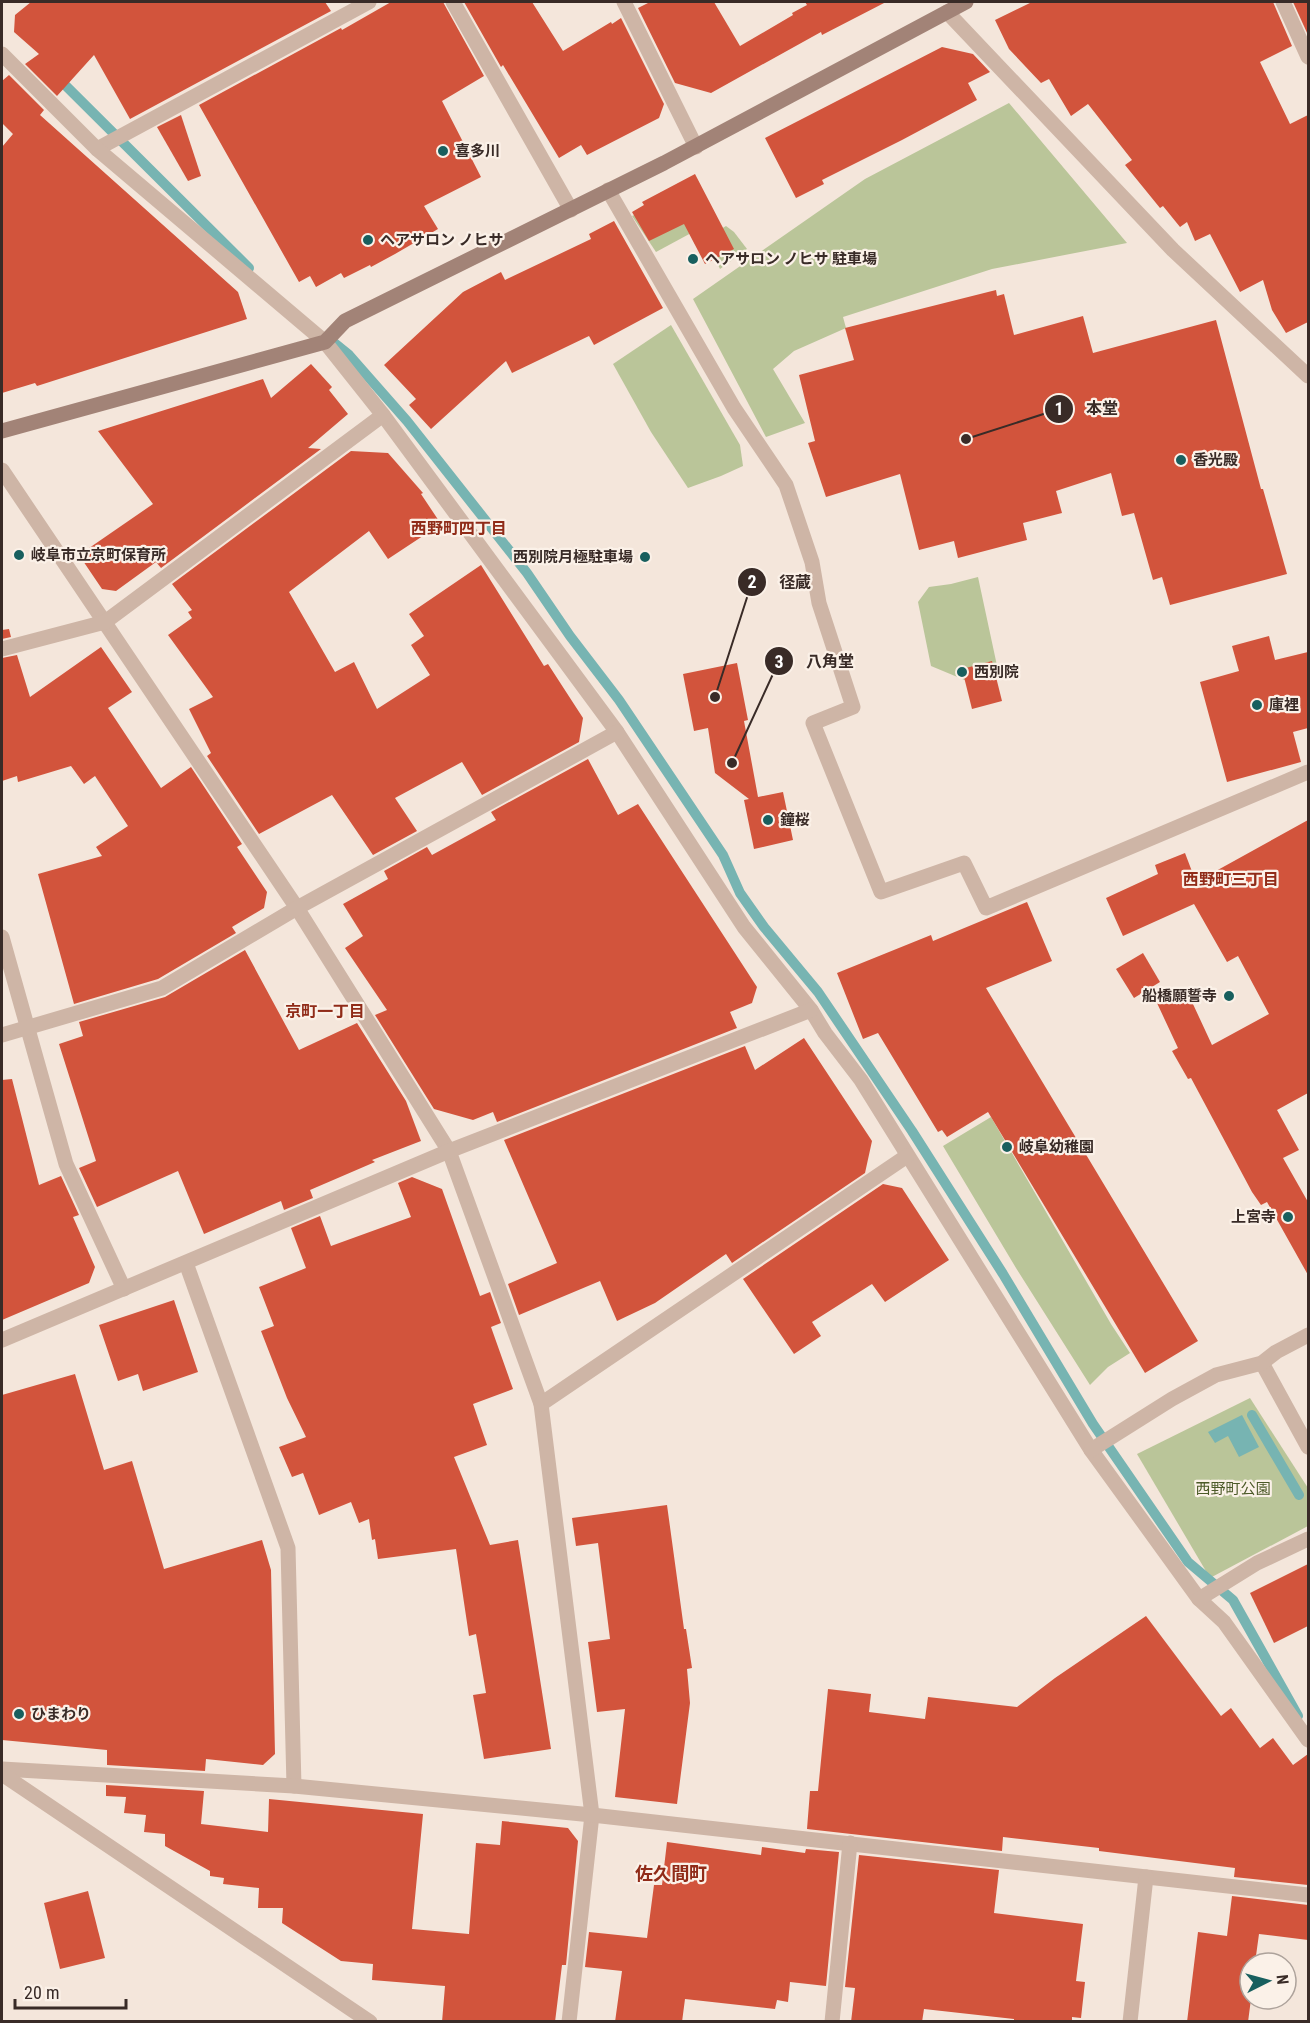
<svg xmlns="http://www.w3.org/2000/svg" width="1310" height="2023" font-family="'Roboto Condensed','Noto Sans JP',sans-serif">
  <style>
    .green { fill: #bac599 }
    .water { fill: #77b4b2 }
    .lines { fill: none; stroke-linecap: round; stroke-linejoin: round }
    .stream { stroke: #77b4b2; stroke-width: 10 }
    .building { fill: #d2543c }
    .lane { stroke: #ceb5a6; stroke-width: 15 }
    .street { stroke: #ceb5a6; stroke-width: 15 }
    .secondary { stroke: #a28377; stroke-width: 15 }
    .poi-dot { fill: #185f5e; stroke: #fbf1e8; stroke-width: 2 }
    .labels { text-anchor: middle; dominant-baseline: central; stroke-width: 4.5; stroke-linejoin: round; paint-order: stroke }
    .poi-label { font-size: 15px; font-weight: bold; fill: #392b27; stroke: #fbf1e8; text-anchor: start }
    .park-label { font-size: 15px; fill: #4c5a28; stroke: #fbf1e8 }
    .neighbourhood-label { font-size: 16px; font-weight: bold; fill: #902b18; stroke: #fbf1e8 }
    .quarter-label { font-size: 18px; font-weight: bold; fill: #902b18; stroke: #fbf1e8 }
    .leader { fill: none; stroke: #392b27; stroke-width: 2 }
    .callout-dot { fill: #392b27; stroke: #fbf1e8; stroke-width: 2 }
    .mark-label { font-size: 18px; text-anchor: middle; font-weight: bold; fill: #fff }
    .callout-label { font-size: 16px; text-anchor: middle; font-weight: bold; fill: #392b27; stroke: #fbf1e8; stroke-width: 4.5; stroke-linejoin: round; paint-order: stroke }
  </style>
  <rect width="100%" height="100%" fill="#f4e6db"/>
  <!-- green -->
  <g class="green">
    <polygon points="1009,103 1127,243 992,269 843,317 846,328 794,351 773,369 805,423 766,437 693,299 865,179"/>
    <polygon points="676,196 693,232 656,252 632,216"/>
    <polygon points="726,226 734,232 747,249 720,269 706,238"/>
    <polygon points="671,325 740,445 743,466 721,476 688,488 651,432 613,364"/>
    <polygon points="978,577 999,675 967,681 931,666 918,602 929,587 951,584"/>
    <polygon points="991,1117 1111,1324 1130,1353 1108,1367 1090,1385 1016,1268 943,1146"/>
    <polygon points="1250,1398 1308,1488 1308,1526 1210,1578 1137,1454"/>
  </g>
  <!-- water -->
  <polygon class="water" points="1242,1415 1259,1447 1239,1457 1228,1436 1215,1443 1208,1432"/>
  <g class="lines">
    <!-- stream -->
    <g class="stream">
      <polyline points="56,76 249,268"/>
      <polyline points="328,338 349,355 407,421 527,573 570,636 619,700 723,855 740,893 764,927 818,992 912,1131 1003,1274 1093,1424 1188,1562 1233,1600 1298,1716"/>
      <polyline points="1252,1415 1299,1495"/>
    </g>
  </g>
  <!-- building -->
  <g class="building">
    <polygon points="31,2 325,2 331,11 130,119 94,55 57,96 25,64 39,54 14,32 15,15"/>
    <polygon points="391,2 443,2 484,76 442,101 481,177 424,206 438,229 395,254 371,267 370,265 344,278 341,273 316,287 310,276 299,282 199,105 341,28 342,30"/>
    <polygon points="464,2 532,2 563,51 611,22 612,24 621,18 664,104 659,118 587,155 581,145 559,158 503,65 501,67"/>
    <polygon points="650,2 714,2 740,46 793,15 792,13 807,5 805,2 886,2 822,35 821,32 711,93 675,83 638,8"/>
    <polygon points="1032,2 1273,2 1292,46 1260,62 1290,124 1308,115 1308,322 1286,333 1272,310 1263,280 1240,292 1210,234 1195,241 1187,222 1180,227 1163,206 1160,208 1125,165 1132,160 1088,104 1071,116 1049,79 1041,83 1009,49 995,20"/>
    <polygon points="1293,2 1308,2 1308,35"/>
    <polygon points="942,47 973,54 990,72 968,83 977,100 902,140 822,180 824,184 796,198 765,138"/>
    <polygon points="9,75 44,110 40,115 238,292 247,319 37,386 35,383 2,393 2,147 13,134 2,123 2,81"/>
    <polygon points="181,115 201,176 188,181 157,127"/>
    <polygon points="695,174 734,249 705,264 684,224 649,241 632,212 644,205 642,202"/>
    <polygon points="614,221 663,308 594,345 589,336 512,373 506,361 431,429 409,405 416,399 384,365 463,292 501,272 505,280 591,239 589,234"/>
    <polygon points="996,290 997,296 1004,294 1014,335 1083,316 1093,353 1216,320 1261,489 1263,489 1287,574 1170,605 1162,577 1153,580 1134,513 1122,516 1111,473 1056,491 1062,513 1023,523 1027,540 958,558 954,541 919,550 900,474 826,497 808,443 815,441 799,375 854,360 845,328"/>
    <polygon points="311,364 332,387 329,390 348,414 308,448 321,449 161,568 156,562 116,591 102,589 79,555 153,504 98,431 263,379 271,398"/>
    <polygon points="351,451 388,453 423,493 421,494 441,524 388,559 369,531 289,592 335,672 354,662 377,709 430,675 411,645 424,636 409,614 481,565 544,666 548,664 583,718 579,742 482,795 462,762 395,798 417,831 373,855 332,795 259,834 207,756 211,753 189,709 213,697 168,635 192,618 188,612 192,610 172,584"/>
    <polygon points="9,629 11,637 2,639 2,630"/>
    <polygon points="1269,636 1275,660 1308,652 1308,728 1293,732 1301,762 1227,782 1200,682 1239,671 1232,646"/>
    <polygon points="101,647 132,692 108,708 161,788 191,767 242,844 237,847 267,892 264,908 232,927 236,933 158,979 74,1004 38,874 102,856 96,847 128,826 95,776 84,784 71,766 18,782 17,776 2,781 2,658 17,655 30,697"/>
    <polygon points="992,661 1002,701 972,709 962,669"/>
    <polygon points="737,663 748,720 744,721 758,797 783,792 793,840 754,849 744,800 749,799 715,773 708,728 694,731 683,674"/>
    <polygon points="588,759 618,815 638,804 757,987 752,1003 730,1012 737,1028 497,1122 493,1112 473,1120 434,1109 375,1015 387,1010 345,948 363,936 343,904 388,879 384,871 427,847 432,855 496,820 491,812"/>
    <polygon points="1308,820 1308,1093 1277,1110 1299,1150 1283,1158 1308,1202 1308,1275 1267,1202 1261,1205 1252,1192 1191,1078 1188,1079 1172,1051 1178,1048 1157,1003 1186,989 1212,1045 1269,1014 1238,956 1227,962 1194,904 1123,936 1106,898 1158,874 1155,865 1185,853 1196,882"/>
    <polygon points="1027,902 1052,961 986,988 1198,1341 1145,1373 988,1112 947,1137 942,1130 938,1132 878,1033 863,1039 837,973 931,935 933,941"/>
    <polygon points="245,950 299,1050 357,1023 406,1101 421,1141 372,1160 375,1162 310,1190 313,1198 284,1210 281,1201 204,1234 178,1171 97,1207 79,1168 96,1161 59,1044 83,1036 79,1022 165,997"/>
    <polygon points="1143,953 1160,982 1134,998 1116,969"/>
    <polygon points="804,1038 872,1141 865,1173 732,1263 726,1254 655,1303 617,1321 600,1281 519,1315 508,1284 557,1263 504,1140 745,1046 755,1070"/>
    <polygon points="12,1079 39,1185 61,1176 79,1215 73,1217 95,1267 89,1283 2,1320 2,1080"/>
    <polygon points="412,1177 442,1189 480,1296 490,1292 501,1323 491,1327 513,1389 473,1404 487,1445 454,1457 490,1545 518,1540 551,1749 484,1759 473,1695 486,1693 476,1634 469,1636 456,1549 378,1559 375,1539 372,1540 369,1519 359,1523 351,1502 319,1515 303,1473 292,1477 279,1447 306,1437 287,1398 261,1331 274,1326 259,1287 306,1268 291,1228 320,1216 331,1246 411,1217 398,1183"/>
    <polygon points="883,1184 902,1188 949,1260 885,1302 872,1284 812,1322 821,1336 794,1354 743,1279"/>
    <polygon points="174,1300 198,1372 143,1391 138,1374 118,1381 99,1325"/>
    <polygon points="75,1374 104,1470 132,1461 164,1569 262,1540 271,1570 275,1754 263,1765 206,1759 205,1771 107,1765 107,1750 2,1740 2,1395"/>
    <polygon points="667,1505 684,1629 686,1629 692,1668 687,1669 690,1703 677,1804 615,1797 625,1709 597,1712 588,1642 610,1639 598,1543 576,1546 572,1518"/>
    <polygon points="1308,1564 1308,1626 1274,1643 1250,1593"/>
    <polygon points="1146,1616 1221,1716 1231,1708 1260,1748 1273,1738 1293,1765 1308,1754 1308,1885 1234,1877 1235,1868 1099,1851 1099,1848 1003,1837 1002,1851 807,1829 810,1791 818,1791 828,1689 871,1694 869,1712 925,1719 928,1697 1017,1707 1055,1678"/>
    <polygon points="106,1785 204,1791 201,1824 268,1832 269,1799 423,1814 412,1929 469,1934 476,1843 500,1845 502,1821 568,1828 578,1841 566,1965 562,1965 555,2022 442,2022 445,1986 372,1980 373,1964 341,1961 282,1923 283,1908 258,1908 259,1888 223,1884 224,1878 210,1876 210,1871 165,1846 165,1834 144,1832 146,1815 124,1813 126,1797 106,1796"/>
    <polygon points="667,1842 761,1855 762,1847 805,1853 806,1849 839,1852 826,1986 790,1982 788,2002 777,2000 775,2009 685,1999 682,2022 615,2022 622,1971 585,1967 589,1932 647,1938 654,1885 662,1885"/>
    <polygon points="859,1855 999,1870 994,1913 1083,1924 1076,1981 1085,1982 1081,2018 1072,2017 1072,2022 1014,2022 1014,2019 924,2009 922,2022 851,2022 855,1988 845,1987"/>
    <polygon points="88,1891 105,1958 60,1969 44,1903"/>
    <polygon points="1232,1896 1308,1905 1308,1940 1259,1934 1255,1963 1250,1963 1251,1999 1248,2022 1187,2022 1198,1932 1227,1936"/>
  </g>
  <g class="lines">
    <!-- lane -->
    <g class="lane">
      <polyline points="97,149 369,2"/>
      <polyline points="608,190 734,408 786,485 812,562 819,603 853,707 813,723 881,892 964,863 986,908 1308,772"/>
    </g>
    <!-- street -->
    <g class="street">
      <polyline points="453,2 571,210"/>
      <polyline points="624,2 696,147"/>
      <polyline points="1283,2 1308,57"/>
      <polyline points="947,12 1173,250 1308,376"/>
      <polyline points="2,54 97,149 325,342 383,415 617,732 744,927 811,1010 825,1033 861,1080 1091,1450 1199,1599 1224,1622 1308,1740"/>
      <polyline points="2,470 297,908 449,1151 541,1404 592,1815 569,2022"/>
      <polyline points="2,649 105,622 383,415"/>
      <polyline points="2,937 66,1164 124,1289"/>
      <polyline points="2,1035 162,988 297,908 617,732"/>
      <polyline points="186,1263 288,1548 294,1786"/>
      <polyline points="2,1340 449,1151 811,1010"/>
      <polyline points="1262,1363 1308,1447"/>
      <polyline points="541,1404 907,1156"/>
      <polyline points="1091,1450 1172,1399 1216,1375 1262,1363 1276,1352 1308,1335"/>
      <polyline points="1199,1599 1257,1563 1308,1539"/>
      <polyline points="2,1769 294,1786 592,1815 1308,1895"/>
      <polyline points="2,1774 370,2022"/>
      <polyline points="832,2022 850,1843"/>
      <polyline points="1130,2022 1146,1877"/>
    </g>
    <!-- secondary -->
    <polyline class="secondary" points="2,431 325,342 345,321 664,163 966,2"/>
  </g>
  <!-- markers -->
  <g class="poi-dot">
    <circle cx="443" cy="151" r="6"/>
    <circle cx="368" cy="240" r="6"/>
    <circle cx="693" cy="259" r="6"/>
    <circle cx="1181" cy="460" r="6"/>
    <circle cx="19" cy="555" r="6"/>
    <circle cx="645" cy="557" r="6"/>
    <circle cx="962" cy="672" r="6"/>
    <circle cx="1257" cy="705" r="6"/>
    <circle cx="768" cy="820" r="6"/>
    <circle cx="1229" cy="996" r="6"/>
    <circle cx="1007" cy="1147" r="6"/>
    <circle cx="1288" cy="1217" r="6"/>
    <circle cx="19" cy="1714" r="6"/>
  </g>
  <g class="labels">
    <!-- poi labels -->
    <g class="poi-label">
      <text x="455" y="151">喜多川</text>
      <text x="380" y="240">ヘアサロン ノヒサ</text>
      <text x="705" y="259">ヘアサロン ノヒサ 駐車場</text>
      <text x="1193" y="460">香光殿</text>
      <text x="31" y="555">岐阜市立京町保育所</text>
      <text x="633" y="557" text-anchor="end">西別院月極駐車場</text>
      <text x="974" y="672">西別院</text>
      <text x="1269" y="705">庫裡</text>
      <text x="780" y="820">鐘桜</text>
      <text x="1217" y="996" text-anchor="end">船橋願誓寺</text>
      <text x="1019" y="1147">岐阜幼稚園</text>
      <text x="1276" y="1217" text-anchor="end">上宮寺</text>
      <text x="31" y="1714">ひまわり</text>
    </g>
    <!-- park labels -->
    <g class="park-label">
      <text x="1233" y="1489">西野町公園</text>
    </g>
    <!-- neighbourhood labels -->
    <g class="neighbourhood-label">
      <text x="459" y="528">西野町四丁目</text>
      <text x="1231" y="879">西野町三丁目</text>
      <text x="325" y="1011">京町一丁目</text>
    </g>
    <!-- quarter labels -->
    <g class="quarter-label">
      <text x="671" y="1873">佐久間町</text>
    </g>
  </g>
  <!-- callouts -->
  <path class="leader" d="M966 439L1059 409M715 697L752 582M732 763L779 661"/>
  <g class="callout-dot">
    <circle cx="966" cy="439" r="6"/>
    <circle cx="715" cy="697" r="6"/>
    <circle cx="732" cy="763" r="6"/>
    <circle cx="1059" cy="409" r="15"/>
    <circle cx="752" cy="582" r="15"/>
    <circle cx="779" cy="661" r="15"/>
  </g>
  <g class="mark-label">
    <text x="1059" y="415">1</text>
    <text x="752" y="588">2</text>
    <text x="779" y="668">3</text>
  </g>
  <g class="callout-label">
    <text x="1102" y="414">本堂</text>
    <text x="795" y="588">径蔵</text>
    <text x="830" y="667">八角堂</text>
  </g>
  <!-- border -->
  <rect width="1310" height="2023" fill="none" stroke="#392b27" stroke-width="6"/>
  <!-- north arrow -->
  <g transform="translate(1268 1981) rotate(84)"><circle r="28" fill="#fbf1e8" stroke="#ada29b" stroke-width="1.5"/>
  <path d="M0-4.5L10 22L0 15L-10 22Z" fill="#185f5e"/>
  <text y="-9" font-size="16" font-weight="bold" text-anchor="middle" fill="#392b27">N</text>
  </g>
  <!-- scale -->
  <path d="M15 1999v9h111v-9" fill="none" stroke="#392b27" stroke-width="3"/>
  <text x="24" y="1999" font-size="18" fill="#392b27" stroke="#fbf1e8" stroke-width="4.5" paint-order="stroke">20 m</text>
</svg>
